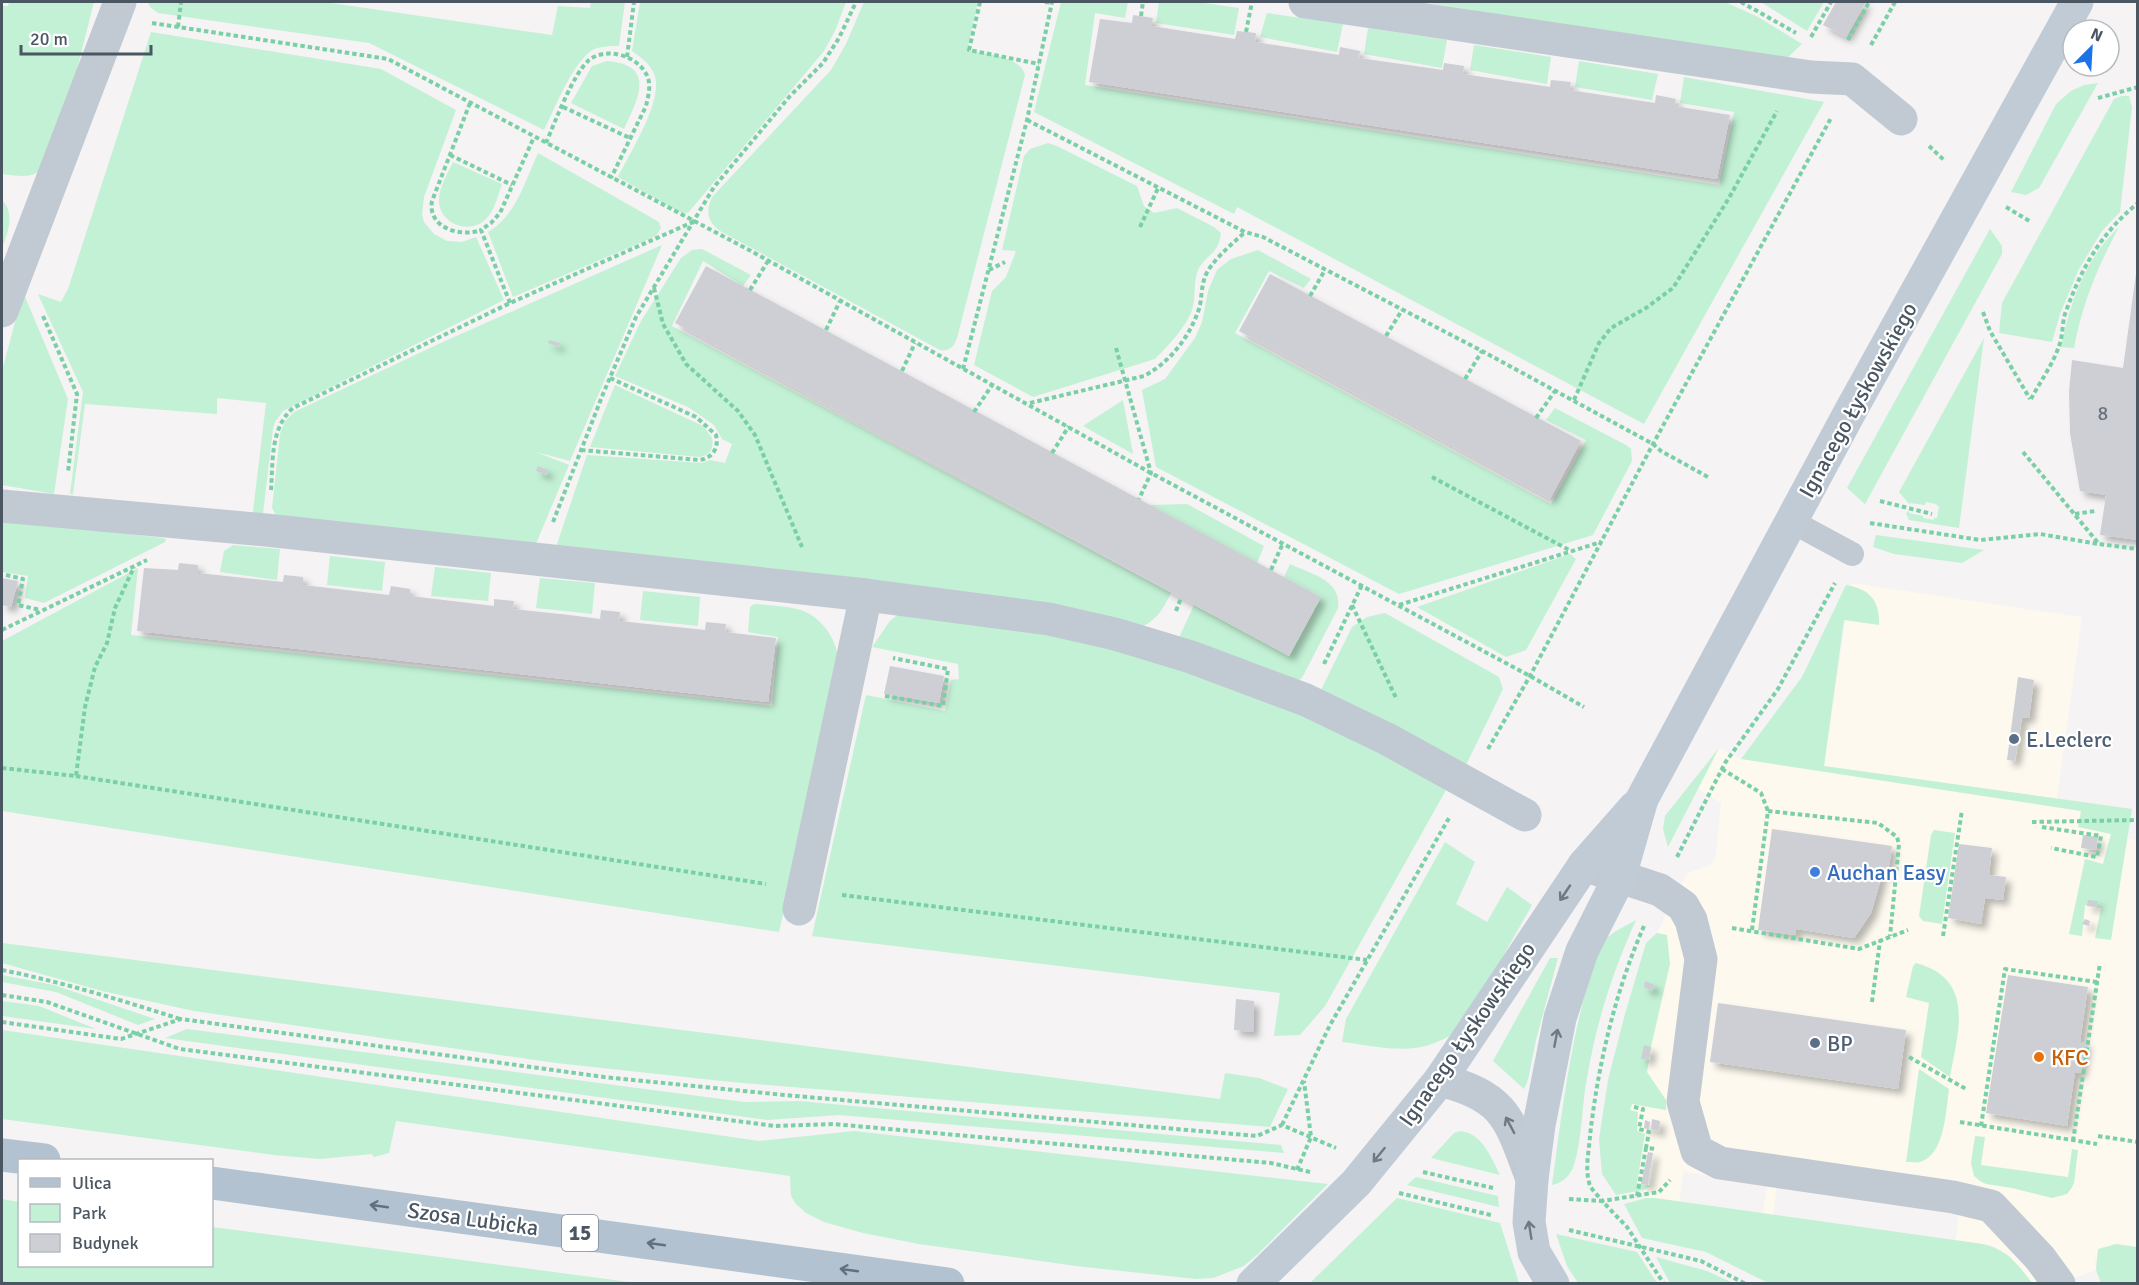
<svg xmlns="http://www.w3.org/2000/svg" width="2139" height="1285" font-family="Signika,sans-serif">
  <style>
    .commercial { fill: #fdf9ef }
    .green { fill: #c3f1d5 }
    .building { fill: #cdcfd5; filter: url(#shadow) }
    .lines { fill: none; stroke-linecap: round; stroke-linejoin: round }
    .path { stroke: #7ad0a6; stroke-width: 4; stroke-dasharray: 4.5 3; stroke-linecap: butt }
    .lane { stroke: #c1cad2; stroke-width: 24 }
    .street { stroke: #c1cad2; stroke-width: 33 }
    .secondary { stroke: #c1cbd6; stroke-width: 33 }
    .primary { stroke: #b3c2d1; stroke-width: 33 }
    .tram { stroke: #b5b8bd; stroke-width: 1.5 }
    .oneway { stroke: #6e7984 }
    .oneway2 { stroke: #6e7983 }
    .oneway3 { stroke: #64717d }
    .service-dot { fill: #5c6f8a; stroke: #fff; stroke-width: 2 }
    .shop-dot { fill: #3f7fe0; stroke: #fff; stroke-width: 2 }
    .food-dot { fill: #e8710a; stroke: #fff; stroke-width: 2 }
    .labels { text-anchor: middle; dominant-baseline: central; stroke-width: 4.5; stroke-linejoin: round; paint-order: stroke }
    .number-label { font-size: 20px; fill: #6b747e }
    .shield { fill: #fff; stroke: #808990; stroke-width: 1.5 }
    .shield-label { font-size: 21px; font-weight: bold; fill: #4a5661 }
    .street-label { font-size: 22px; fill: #4a5661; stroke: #fff }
    .service-label { font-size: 22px; fill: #4e5e75; stroke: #fff; text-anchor: start }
    .shop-label { font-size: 22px; fill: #366cbe; stroke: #fff; text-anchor: start }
    .food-label { font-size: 22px; fill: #c56008; stroke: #fff; text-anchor: start }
  </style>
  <defs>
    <filter id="shadow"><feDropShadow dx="5.5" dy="5.5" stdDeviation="3" flood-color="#0004"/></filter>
  </defs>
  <rect width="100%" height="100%" fill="#f5f3f3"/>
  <!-- commercial -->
  <g class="commercial">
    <polygon points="1851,583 2082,617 2057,799 1824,766"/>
    <polygon points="1719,748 1741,759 2081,811 2111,834 2103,864 2085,859 2069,934 2082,936 2085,905 2101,908 2127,839 2137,840 2137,1247 2116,1244 2095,1259 2096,1270 2060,1283 2032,1283 2010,1256 1993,1246 1956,1240 1959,1206 1777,1186 1773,1215 1763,1213 1767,1184 1722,1179 1684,1171 1679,1202 1647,1198 1643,1190 1650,1186 1637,1183 1644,1134 1637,1131 1630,1110 1632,1104 1665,1110 1666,1100 1647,1072 1667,935 1657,933 1687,873 1711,865 1716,854 1721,803 1698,789"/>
  </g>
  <!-- green -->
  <g class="green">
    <path d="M9,2H94L56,152C36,178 34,178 2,174V6H8Z"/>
    <path d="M148,2H324L552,35L558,6L590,8L591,2H625L619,46C609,46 599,46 591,51C571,66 555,108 544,130L369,43L158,13L150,7Z"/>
    <path d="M640,2H846L835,31L824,51L688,213L679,212L618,177C630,153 665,98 654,74C650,63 641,58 632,51Z"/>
    <path d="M864,2H978L967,50C984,54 1021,56 1025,75L957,338C954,347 950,351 940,350L720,231C707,221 705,210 713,196L831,70L846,44Z"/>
    <polygon points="1061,2 1128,2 1125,18 1095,13 1085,85 1719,185 1734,112 1680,103 1684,77 1824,102 1644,424 1237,207 1234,214 1034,112"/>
    <polygon points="1159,2 1197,2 1239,8 1234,35 1156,23"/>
    <polygon points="1422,2 1725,2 1758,17 1802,44 1784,61"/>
    <polygon points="1761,2 1824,2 1807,31"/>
    <polygon points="1267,13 1343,24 1337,52 1260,37"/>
    <polygon points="1368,28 1447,40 1442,68 1364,54"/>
    <polygon points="151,32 381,69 456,110 424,197 422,214 424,222 434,234 447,241 462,242 476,237 504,300 283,411 275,422 273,429 263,514 253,513 253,511 266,403 217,398 217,414 85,404 73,494 70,494 83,392 38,294 61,302 68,289"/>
    <polygon points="1474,45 1551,57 1547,84 1470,70"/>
    <path d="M607,61C657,65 638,99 624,129L571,103L592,66Z"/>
    <polygon points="1579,61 1658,74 1652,100 1575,87"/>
    <polygon points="2098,83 2039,188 2026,195 2011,192 2056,104 2071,91 2084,85"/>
    <polygon points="2122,96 2129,96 2132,107 2120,212 2102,231 2079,269 2060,314 2052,342 1999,333 2002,303 2114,99"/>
    <path d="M1048,143L1057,146L1137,186L1144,206L1154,213L1177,208L1214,227L1221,233C1218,255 1209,252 1199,268C1193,279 1196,294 1193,306C1190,323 1167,347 1155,359L1033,397L974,365L992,291L1006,277L1016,251L1002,250L1024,156L1030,149Z"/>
    <path d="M538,153L659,222L661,228L656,236L513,297L488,232C516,216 525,181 538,153Z"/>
    <path d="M453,162L502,184C498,195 495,210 486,219C469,236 437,223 439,198C440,186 448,173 453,162Z"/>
    <path d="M2,200C15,212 8,233 2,248Z"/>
    <path d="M2119,227C2098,266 2082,304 2074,348L2061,347C2070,302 2085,259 2119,227Z"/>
    <polygon points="1990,229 2002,246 2002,254 1865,504 1847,488"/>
    <polygon points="662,245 570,461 536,452 569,465 535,546 277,517 272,508 280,434 285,421 294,412 445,341"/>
    <path d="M702,249L751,275L743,286L703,261L672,326L1171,593C1164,607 1158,619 1143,626L555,550L587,455L702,463L710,460L725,463L732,444L722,439L714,425L688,407L615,376L641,321L681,258L692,250Z"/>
    <polygon points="1258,250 1311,279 1304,288 1269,271 1235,333 1551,504 1586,440 1546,420 1555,408 1626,445 1631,449 1632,461 1593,535 1399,594 1156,467 1142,390 1165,379 1195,338 1202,322 1208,291 1217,270 1231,259"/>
    <polygon points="23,292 68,399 54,494 2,485 2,371"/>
    <polygon points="1984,338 1959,528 1909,520 1906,513 1908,511 1909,513 1923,516 1923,518 1934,520 1934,518 1937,518 1939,507 1936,504 1926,502 1925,505 1910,503 1910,505 1899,492"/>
    <path d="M615,385L703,426L712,438C714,448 710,456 699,457L590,447Z"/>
    <polygon points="1123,400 1133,454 1083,426"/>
    <polygon points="1187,504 1264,546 1257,563 1150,505"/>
    <polygon points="2,519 163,538 166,539 165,542 44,603 25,598 28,576 2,572"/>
    <polygon points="1876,535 1984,550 1962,563 1894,554 1873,547"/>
    <polygon points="233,545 280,549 277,580 220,572 224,551"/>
    <polygon points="1570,554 1576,559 1526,650 1506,657 1417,607"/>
    <polygon points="330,556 385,562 382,591 327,585"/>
    <path d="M1290,564C1311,574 1342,580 1338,608L1302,678L1295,682L1177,642L1194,605L1289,656L1321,597L1284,577Z"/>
    <polygon points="435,567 491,573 488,601 431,596"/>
    <path d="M138,568L131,635L772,706L778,637L748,632L750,607L754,604C769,605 783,606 797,609C819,614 836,637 838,658C838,664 837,671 837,678L779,932L2,811V641Z"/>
    <polygon points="540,578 595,583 592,614 536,608"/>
    <path d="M1846,585C1870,589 1880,601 1879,625L1844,620L1824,766L2132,809L2111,940L2095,938L2101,908L2085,905L2082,936L2069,934L2085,859L2103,864L2111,834L2078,827L2081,811L1741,759L1802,677Z"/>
    <polygon points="643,591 700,597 698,626 640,620"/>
    <polygon points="902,611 1116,645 1338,723 1451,781 1325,1006 1300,1035 1274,1036 1280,993 812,936 866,695 945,711 951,680 959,679 958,664 872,647 890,621"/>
    <polygon points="1385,613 1499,677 1503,689 1466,765 1318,696 1352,627 1367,617"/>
    <polygon points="1719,748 1668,847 1663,829 1665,816"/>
    <polygon points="1934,830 1955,833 1942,924 1923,921 1919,916 1931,835"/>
    <path d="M1445,842L1475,862L1456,904L1487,922L1507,887L1532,905L1463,1027C1420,1059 1391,1048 1342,1042L1346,1019Z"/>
    <path d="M1636,920C1613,971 1596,1023 1587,1078C1582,1103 1582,1141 1574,1165C1570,1176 1564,1182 1552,1185C1561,1118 1569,1052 1587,986C1591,972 1595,951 1605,940C1613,931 1626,926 1636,920Z"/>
    <polygon points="1657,933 1667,935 1670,964 1651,1047 1647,1072 1666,1100 1666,1110 1632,1104 1630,1110 1638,1112 1637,1131 1645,1134 1637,1183 1651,1186 1643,1190 1616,1195 1602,1174 1599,1139 1608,1080 1625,1014 1646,943"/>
    <polygon points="2,943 1220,1099 1225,1073 1259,1078 1288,1089 1270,1127 731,1082 556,1063 194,1011 102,991 2,963"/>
    <polygon points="1550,958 1558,958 1536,1040 1528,1080 1524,1089 1493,1061"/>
    <path d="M1916,963C1976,979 1958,1032 1950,1077L1921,1057L1929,1003L1906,997L1913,966Z"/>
    <polygon points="2,975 54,985 155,1019 138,1025 56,992 2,982"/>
    <polygon points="2,1001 39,1006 96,1029 2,1016"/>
    <polygon points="187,1029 744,1102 799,1101 1281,1145 1284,1153 839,1115 767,1120 165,1038"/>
    <polygon points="2,1030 759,1141 854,1131 1328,1184 1258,1254 1244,1266 1213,1278 1196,1279 1076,1266 919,1244 863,1233 824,1222 806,1213 796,1204 791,1196 790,1176 396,1121 389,1153 374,1157 372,1154 320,1159 274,1155 2,1119"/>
    <path d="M1919,1069L1949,1089C1946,1110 1945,1155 1920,1162C1916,1163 1910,1162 1906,1162Z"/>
    <path d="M1460,1131C1482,1133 1491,1157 1500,1175L1431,1158L1454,1133Z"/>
    <polygon points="1975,1136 1985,1137 1981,1165 2068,1177 2072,1149 2078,1150 2074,1183 2071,1189 2067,1194 2052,1198 2012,1188 1986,1184 1980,1181 1974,1176 1971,1163"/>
    <polygon points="1416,1177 1498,1196 1499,1207 1407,1185"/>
    <polygon points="1397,1198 1500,1223 1519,1283 1310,1283"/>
    <path d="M1647,1198H1655L1983,1244C2006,1249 2018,1264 2032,1283H1768L1706,1252L1642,1238L1624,1204Z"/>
    <polygon points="2,1199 19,1202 20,1266 212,1266 212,1227 637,1283 2,1283"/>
    <polygon points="1556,1234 1637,1252 1657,1283 1578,1283 1567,1266"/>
    <polygon points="2116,1244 2137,1247 2137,1283 2101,1283 2096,1270 2098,1249"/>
    <polygon points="1656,1257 1707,1271 1733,1283 1670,1283"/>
  </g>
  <!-- building -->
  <g class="building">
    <polygon points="1836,2 1866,2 1846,37 1823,25"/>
    <polygon points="1133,15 1153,18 1151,26 1235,39 1237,31 1256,33 1255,42 1339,55 1340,47 1360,51 1359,58 1443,70 1444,63 1464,66 1463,74 1550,87 1551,80 1571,82 1569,90 1655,103 1656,95 1676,99 1674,106 1730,115 1717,179 1089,82 1100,19 1132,23"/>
    <polygon points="706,266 1321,597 1289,656 675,323"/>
    <polygon points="1270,274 1581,441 1550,499 1239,331"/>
    <polygon points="2136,274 2138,274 2138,540 2100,535 2106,495 2080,491 2070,433 2069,392 2072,360 2123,368"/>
    <polygon points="549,340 560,343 559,347 548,343"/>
    <polygon points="538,466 548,470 547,475 536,471"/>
    <polygon points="179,563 198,565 198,573 283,582 284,575 303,577 303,585 389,595 391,586 410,589 410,596 494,606 494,599 514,601 513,609 569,615 600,619 601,610 620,612 619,621 705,630 706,622 726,624 725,632 776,638 768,702 137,631 144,568 178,570"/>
    <polygon points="2,578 18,581 11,607 2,605"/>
    <polygon points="890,666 944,676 939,703 884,694"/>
    <polygon points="2018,677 2034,680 2029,718 2022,717 2015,761 2007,760"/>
    <polygon points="1772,829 1892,846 1888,873 1883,872 1871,913 1854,938 1796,929 1795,935 1758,930"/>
    <polygon points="2083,835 2098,837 2096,850 2081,848"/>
    <polygon points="1959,844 1992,848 1989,875 2006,877 2003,900 1985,898 1981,924 1948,918"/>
    <polygon points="2088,900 2098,901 2096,907 2087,906"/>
    <polygon points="2085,919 2090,921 2089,926 2082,924"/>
    <polygon points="2008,975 2088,987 2080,1042 2086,1042 2081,1073 2075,1072 2067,1126 1986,1113"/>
    <polygon points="1645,981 1655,985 1652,991 1644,987"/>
    <polygon points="1236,999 1254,1001 1253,1032 1234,1030"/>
    <polygon points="1718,1003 1906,1030 1898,1089 1710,1062"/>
    <polygon points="1644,1045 1651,1047 1649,1060 1641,1059"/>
    <polygon points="1652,1119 1660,1121 1659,1132 1651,1129"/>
    <polygon points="1645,1120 1650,1122 1649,1130 1644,1128"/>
    <polygon points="1648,1152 1653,1153 1648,1185 1641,1184"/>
  </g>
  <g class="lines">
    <!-- path -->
    <g class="path">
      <polyline points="980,2 969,50 1039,64"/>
      <polyline points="1045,2 1052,3"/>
      <polyline points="1741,2 1796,33"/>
      <polyline points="1141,16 1143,2"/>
      <polyline points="152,23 388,59 751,251 1151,473 1530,676 1584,707"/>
      <polyline points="178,27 181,2"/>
      <polyline points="1246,32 1252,2"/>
      <polyline points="1811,37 1831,2"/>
      <polyline points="1848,40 1869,2"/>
      <polyline points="1871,45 1895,2"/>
      <polyline points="627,57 634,2"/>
      <polyline points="2098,98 2138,87"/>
      <path d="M470,103L432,201C427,227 460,238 481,230"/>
      <polyline points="563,107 630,138"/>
      <polyline points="1027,120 1245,232 1263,237 1482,351 1653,444 1661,451 1708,477"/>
      <path d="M546,143C555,122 573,74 589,60C607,46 640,56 648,78C651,87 648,97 646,106L611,178"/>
      <polyline points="1929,146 1945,161"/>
      <polyline points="450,155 512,185"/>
      <polyline points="2006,207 2031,222"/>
      <polyline points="1140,227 1159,186"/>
      <polyline points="989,270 1005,262"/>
      <polyline points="654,288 663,324 686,364 738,411 755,435 802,547"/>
      <polyline points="750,290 768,261"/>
      <polyline points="1310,296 1325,270"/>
      <polyline points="510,303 481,230 491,223 500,213 534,137"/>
      <polyline points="1983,312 1990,331 2030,399"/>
      <polyline points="43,316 77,394 68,472"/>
      <polyline points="826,330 840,301"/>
      <polyline points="1386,336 1402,310"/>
      <polyline points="1116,348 1151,473 1139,499"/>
      <polyline points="963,369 1027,120 1052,2"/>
      <polyline points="902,371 915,343"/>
      <polyline points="1465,379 1482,351"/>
      <path d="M2031,399C2040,382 2053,364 2059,346C2063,336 2062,324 2065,314C2081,269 2100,234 2138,203"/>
      <polyline points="1574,400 1599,343 1611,328 1646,308 1673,288 1729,198 1777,111"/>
      <path d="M1030,403L1144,376C1170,362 1189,338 1199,309C1202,299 1201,287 1205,277C1210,262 1233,243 1245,232"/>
      <polyline points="974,412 992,385"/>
      <polyline points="1536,418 1555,391"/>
      <path d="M581,450L699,460C713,458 719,448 716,435L696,417L610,378"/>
      <polyline points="2023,452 2099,544 2138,549"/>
      <polyline points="1052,453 1069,426"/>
      <polyline points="1432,477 1571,551"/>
      <path d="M271,490C273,463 270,428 293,408L510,303L693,222"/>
      <polyline points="1880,501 1932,514"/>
      <polyline points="2075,514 2095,511"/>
      <polyline points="553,522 603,394 636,317 714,187 790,96 823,63 839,38 856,2"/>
      <polyline points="1870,523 1980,540 2040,534 2099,544"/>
      <polyline points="1271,570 1283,543"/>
      <polyline points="6,575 23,579 18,605 40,610"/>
      <polyline points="1352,605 1396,698"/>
      <polyline points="1399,605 1601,542"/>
      <polyline points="1176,611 1181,598"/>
      <polyline points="2,630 147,560"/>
      <polyline points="1324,664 1362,585"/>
      <polyline points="885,696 943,706 948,669 893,658"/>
      <polyline points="1488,749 1530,676 1653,444 1831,118"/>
      <polyline points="2,768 76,776 85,707 95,667 107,643 115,608 134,567"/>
      <polyline points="1722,769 1761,793 1768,811"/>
      <polyline points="76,776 766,884"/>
      <polyline points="2032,822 2138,820"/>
      <polyline points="2042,827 2101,836 2097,857 2051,848"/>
      <polyline points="1677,857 1725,763 1778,689 1835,583"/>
      <polyline points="842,895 1367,960"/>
      <path d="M1644,926C1615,992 1598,1065 1590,1136C1589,1151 1585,1167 1589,1182C1590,1189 1598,1195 1602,1201L1659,1192L1670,1180"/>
      <polyline points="1732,928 1859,949 1908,930"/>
      <polyline points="1752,930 1768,811 1878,823 1897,837 1899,844 1890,936"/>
      <polyline points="1943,936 1962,810"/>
      <path d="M2,970C62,982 121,1000 180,1019"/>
      <polyline points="2,995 47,1002 180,1049 775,1126 833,1124 1271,1163 1310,1172"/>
      <polyline points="1872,1002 1880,941"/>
      <polyline points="2,1022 121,1039 181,1019 604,1077 784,1095 1257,1136 1282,1125 1336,1148"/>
      <polyline points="1909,1057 1966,1089"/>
      <polyline points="1634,1107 1643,1109 1639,1129 1649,1132 1646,1148 1656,1149"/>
      <polyline points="1960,1122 2097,1144"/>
      <polyline points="1282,1125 1330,1025 1449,818"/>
      <polyline points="1981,1126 2005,969 2097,982"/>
      <polyline points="2098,1136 2138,1142"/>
      <polyline points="2073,1141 2100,963"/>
      <polyline points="1297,1170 1311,1137 1304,1081"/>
      <polyline points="1423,1172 1493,1188"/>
      <polyline points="1399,1193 1491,1215"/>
      <polyline points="1637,1196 1646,1148"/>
      <polyline points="1569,1199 1602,1201 1627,1227 1664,1284"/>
      <polyline points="1569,1230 1701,1261 1746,1284"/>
    </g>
    <!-- lane -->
    <polyline class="lane" points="1791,521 1852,554"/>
    <!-- street -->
    <g class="street">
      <polyline points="1305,2 1811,77 1852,79 1901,119"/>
      <polyline points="2,311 120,2"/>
      <polyline points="2,506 266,530 866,595 799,909"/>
      <polyline points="866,595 1049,619 1115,634 1191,657 1306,700 1387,739 1525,815"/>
      <polyline points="1584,865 1660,890 1683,906 1691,920 1701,959 1683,1102 1697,1151 1720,1163 1953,1197 1991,1206 2040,1258 2059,1284"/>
      <path d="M1440,1080C1507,1097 1509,1119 1532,1179"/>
    </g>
    <!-- secondary -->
    <g class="secondary">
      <polyline points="1253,1284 1356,1183 1440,1080 1584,865 1635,807"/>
      <polyline points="1553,1284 1534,1252 1529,1222 1532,1179 1539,1125 1560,1018 1582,951 1620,876 1642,799 1851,410 2077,2"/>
    </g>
    <!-- primary -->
    <g class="primary">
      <polyline points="2,1155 44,1160"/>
      <polyline points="212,1183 948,1284"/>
    </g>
    <!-- tram -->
    <polyline class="tram" points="2,1282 12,1284"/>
  </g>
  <!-- one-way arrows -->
  <defs><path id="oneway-shaft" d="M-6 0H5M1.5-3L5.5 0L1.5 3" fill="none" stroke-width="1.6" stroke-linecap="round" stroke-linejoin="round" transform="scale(1.5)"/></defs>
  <g class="oneway">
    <use href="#oneway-shaft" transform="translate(1565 893) rotate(124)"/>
    <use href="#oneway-shaft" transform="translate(1556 1038) rotate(-79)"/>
    <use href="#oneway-shaft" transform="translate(1379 1155) rotate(129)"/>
    <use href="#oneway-shaft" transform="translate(1530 1230) rotate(-99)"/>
  </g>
  <use class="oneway2" href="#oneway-shaft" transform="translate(1510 1125) rotate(-118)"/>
  <g class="oneway3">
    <use href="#oneway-shaft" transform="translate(379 1206) rotate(-172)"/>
    <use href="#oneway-shaft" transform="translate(656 1244) rotate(-172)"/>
    <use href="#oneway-shaft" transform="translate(849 1270) rotate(-172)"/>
  </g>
  <!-- markers -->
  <g class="service-dot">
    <circle cx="2014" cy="739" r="6"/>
    <circle cx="1815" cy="1043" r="6"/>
  </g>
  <circle class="shop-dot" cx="1815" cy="872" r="6"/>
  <circle class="food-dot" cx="2039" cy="1057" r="6"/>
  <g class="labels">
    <!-- number labels -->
    <g class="number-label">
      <text x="2103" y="413">8</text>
    </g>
    <!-- shield labels -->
    <rect class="shield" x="562" y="1215" width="36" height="36" rx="4.5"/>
    <g class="shield-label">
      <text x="580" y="1233">15</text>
    </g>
    <!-- street labels -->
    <g class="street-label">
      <text transform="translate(1858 400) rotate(-61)">Ignacego Łyskowskiego</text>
      <text transform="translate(1467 1034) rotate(-55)">Ignacego Łyskowskiego</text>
      <text transform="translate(473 1219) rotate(8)">Szosa Lubicka</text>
    </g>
    <!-- service labels -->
    <g class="service-label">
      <text x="2026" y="739">E.Leclerc</text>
      <text x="1827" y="1043">BP</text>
    </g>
    <!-- shop labels -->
    <g class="shop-label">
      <text x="1827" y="872">Auchan Easy</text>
    </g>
    <!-- food labels -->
    <g class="food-label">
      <text x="2051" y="1057">KFC</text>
    </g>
  </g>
  <!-- border -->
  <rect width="2139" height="1285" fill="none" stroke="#4a5661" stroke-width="6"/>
  <!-- legend -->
  <rect x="18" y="1159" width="195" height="108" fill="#ffffff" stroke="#b7bbc0" stroke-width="1.5"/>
  <rect x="30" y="1178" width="30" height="9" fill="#b3c2d1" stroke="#b7bbc0" stroke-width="1.5"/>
  <text x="72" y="1189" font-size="18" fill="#4a5661">Ulica</text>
  <rect x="30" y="1204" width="30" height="18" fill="#c3f1d5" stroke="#b7bbc0" stroke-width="1.5"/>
  <text x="72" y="1219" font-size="18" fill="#4a5661">Park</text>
  <rect x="30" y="1234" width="30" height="18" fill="#cdcfd5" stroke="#b7bbc0" stroke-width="1.5"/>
  <text x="72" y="1249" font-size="18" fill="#4a5661">Budynek</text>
  <!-- north arrow -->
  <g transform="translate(2091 48) rotate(24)"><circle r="28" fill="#ffffff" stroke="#b7bbc0" stroke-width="1.5"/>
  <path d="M0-4.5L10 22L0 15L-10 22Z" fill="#1a73e8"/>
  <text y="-9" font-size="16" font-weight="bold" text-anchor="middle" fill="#4a5661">N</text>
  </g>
  <!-- scale -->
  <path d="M21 45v9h130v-9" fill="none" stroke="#4a5661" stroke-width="3"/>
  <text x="30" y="45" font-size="18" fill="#4a5661" stroke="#ffffff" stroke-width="4.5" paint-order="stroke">20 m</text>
</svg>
